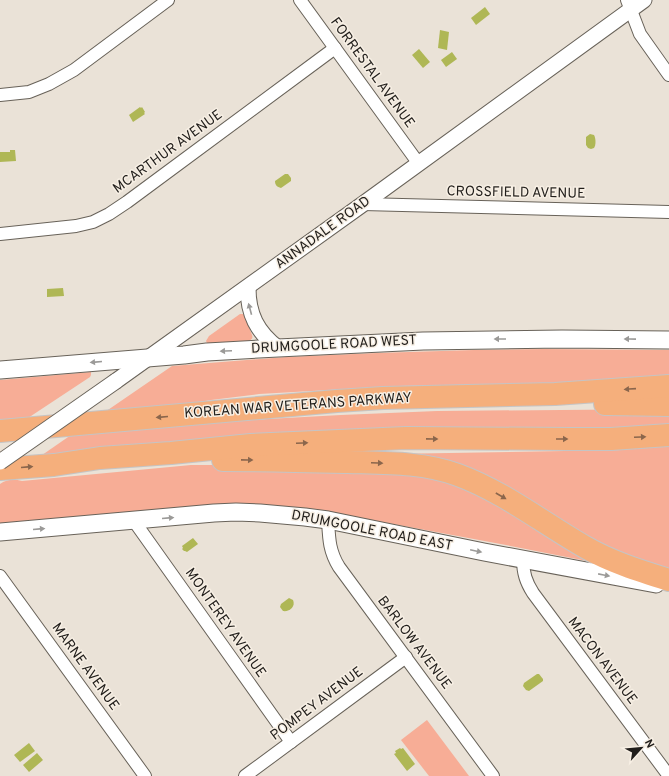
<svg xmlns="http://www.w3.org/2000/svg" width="669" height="776" font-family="Overpass,sans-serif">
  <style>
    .green { fill: #f7ad96 }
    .water { fill: #afb755 }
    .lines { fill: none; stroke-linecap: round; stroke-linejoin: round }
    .minor-casing { stroke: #686259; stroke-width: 14 }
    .tertiary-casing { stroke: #686259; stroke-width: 17 }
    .secondary-casing { stroke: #686259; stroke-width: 19 }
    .motorway-casing { stroke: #c5c4c4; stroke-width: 24 }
    .minor { stroke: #fff; stroke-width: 12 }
    .tertiary { stroke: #fff; stroke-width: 15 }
    .secondary { stroke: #fff; stroke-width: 17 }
    .motorway { stroke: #f5af7c; stroke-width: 22 }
    .tertiary-bridge-casing { stroke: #686259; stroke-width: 17; stroke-linecap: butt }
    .tertiary-bridge { stroke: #fff; stroke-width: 15 }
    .oneway { fill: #9b9a98 }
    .oneway2 { fill: #8b664c }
    .labels { text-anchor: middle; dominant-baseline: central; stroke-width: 3; stroke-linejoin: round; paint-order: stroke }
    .street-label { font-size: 14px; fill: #211e1b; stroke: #f7efe4 }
  </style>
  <rect width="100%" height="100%" fill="#eae2d7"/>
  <!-- green -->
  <g class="green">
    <path d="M240,314H243L245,316L252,335C253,338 252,339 249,341L209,344L207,343L206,341L209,336Z"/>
    <polygon points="544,349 669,350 669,380 562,383 399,386 259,394 211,400 147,411 102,414 172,366 286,357 377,353 474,350"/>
    <polygon points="91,372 91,375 90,377 31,416 23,422 0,421 0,380"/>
    <polygon points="669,409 669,428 32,462 71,435 149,428 251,420 341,415 437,411"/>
    <polygon points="669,445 669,576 388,454 621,450"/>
    <path d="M191,465H259L381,469L462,484L597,563L506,545L318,510L0,524V484C7,479 14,479 22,481Z"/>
    <polygon points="427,720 469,776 429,776 401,740"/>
  </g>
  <!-- water -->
  <g class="water">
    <polygon points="485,7 490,14 476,25 471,18"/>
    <polygon points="440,30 449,32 447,50 438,48"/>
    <polygon points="419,49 430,62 423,68 412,55"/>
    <polygon points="452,52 457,59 446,67 441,60"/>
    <polygon points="140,107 141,108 142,107 145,112 144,113 145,114 133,122 129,115"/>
    <path d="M590,134L594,135C596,139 596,145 594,148L591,149L588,148L586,145V137Z"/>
    <polygon points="10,150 15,150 16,161 0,162 0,152 10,152"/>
    <path d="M285,174H288L291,178V181L281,188C277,187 275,185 275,181Z"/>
    <polygon points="63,288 64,296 47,297 47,289"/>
    <polygon points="193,538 198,544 187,552 185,551 184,551 182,549 183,548 182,546"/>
    <path d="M289,598L293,600C296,607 289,612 283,611L280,607L281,604Z"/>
    <polygon points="537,674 539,674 543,679 543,681 529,691 526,690 523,686 524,683"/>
    <polygon points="29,743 35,751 20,762 14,755"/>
    <polygon points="400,748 401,749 403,748 415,764 407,771 394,754 396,753 395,751"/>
    <polygon points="37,753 43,760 29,772 23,765"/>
  </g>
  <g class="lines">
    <defs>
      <g id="minor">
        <polyline points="300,0 419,164"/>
        <polyline points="627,0 640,34 669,75"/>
        <polyline points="0,95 29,92 49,84 74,70 168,0"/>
        <polyline points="363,204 669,212"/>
        <polyline points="0,234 76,226 93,222 109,214 127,202 335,48"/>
        <path d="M328,520C329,538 329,551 339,567L493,776"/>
        <polyline points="134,521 291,742"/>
        <path d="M523,559C523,573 526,582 533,593L669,776"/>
        <polyline points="0,576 145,776"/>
        <polyline points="245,776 406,657"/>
      </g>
      <g id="tertiary">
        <path d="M248,288C248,314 257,332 278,348"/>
        <polyline points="116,381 363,204 644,0"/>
      </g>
      <g id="secondary">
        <polyline points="0,370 184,355 207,352 278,348 423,341 562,339 669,340"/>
        <polyline points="0,532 214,513 236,512 260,513 305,517 328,520 484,552 656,584"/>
      </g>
      <g id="motorway">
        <polyline points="605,404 669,405"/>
        <polyline points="0,431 337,401 383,398 555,394 669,386"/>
        <path d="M223,460C265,460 306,461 348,462C384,463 423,462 458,475C504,492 543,523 585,547C611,562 640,571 669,580"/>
        <polyline points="0,469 54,465 100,458 171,453 251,445 406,438 570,439 611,439 669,435"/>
      </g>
    </defs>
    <!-- minor casing -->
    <use href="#minor" class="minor-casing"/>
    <!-- tertiary casing -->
    <use href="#tertiary" class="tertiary-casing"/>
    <!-- secondary casing -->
    <use href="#secondary" class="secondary-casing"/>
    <!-- motorway casing -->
    <use href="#motorway" class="motorway-casing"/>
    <!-- minor -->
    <use href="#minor" class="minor"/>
    <!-- tertiary -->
    <use href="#tertiary" class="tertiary"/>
    <!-- secondary -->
    <use href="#secondary" class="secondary"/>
    <!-- motorway -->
    <use href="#motorway" class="motorway"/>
    <defs>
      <polyline id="tertiary-bridge" points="0,462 116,381"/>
    </defs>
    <!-- tertiary-bridge casing -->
    <use href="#tertiary-bridge" class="tertiary-bridge-casing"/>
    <!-- tertiary-bridge -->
    <use href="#tertiary-bridge" class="tertiary-bridge"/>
  </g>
  <!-- one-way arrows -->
  <defs><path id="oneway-solid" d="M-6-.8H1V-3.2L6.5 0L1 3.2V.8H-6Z"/></defs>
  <g class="oneway">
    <use href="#oneway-solid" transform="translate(250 309) rotate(-105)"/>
    <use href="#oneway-solid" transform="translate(500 339) rotate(180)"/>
    <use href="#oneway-solid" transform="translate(630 339) rotate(-179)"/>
    <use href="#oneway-solid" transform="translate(226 351) rotate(177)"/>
    <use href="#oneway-solid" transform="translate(96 362) rotate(175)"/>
    <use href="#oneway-solid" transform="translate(168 518) rotate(-5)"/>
    <use href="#oneway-solid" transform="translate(39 529) rotate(-5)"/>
    <use href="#oneway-solid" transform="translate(476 551) rotate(12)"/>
    <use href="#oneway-solid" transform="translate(604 575) rotate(11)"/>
  </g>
  <g class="oneway2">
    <use href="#oneway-solid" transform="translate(630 389) rotate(176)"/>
    <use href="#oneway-solid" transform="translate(162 417) rotate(175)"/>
    <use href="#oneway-solid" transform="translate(640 437) rotate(-3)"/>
    <use href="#oneway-solid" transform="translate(432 439) rotate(1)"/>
    <use href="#oneway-solid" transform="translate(562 439)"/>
    <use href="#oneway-solid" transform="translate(302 443) rotate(-2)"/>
    <use href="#oneway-solid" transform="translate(247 460) rotate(1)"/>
    <use href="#oneway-solid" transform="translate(377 463) rotate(2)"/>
    <use href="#oneway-solid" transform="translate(27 467) rotate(-5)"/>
    <use href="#oneway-solid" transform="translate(501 496) rotate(30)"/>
  </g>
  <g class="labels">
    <!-- street labels -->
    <g class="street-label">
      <text transform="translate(372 73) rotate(54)">FORRESTAL AVENUE</text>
      <text transform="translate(168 152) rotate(-36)">MCARTHUR AVENUE</text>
      <text transform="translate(516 193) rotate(1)">CROSSFIELD AVENUE</text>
      <text transform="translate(323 233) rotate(-36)">ANNADALE ROAD</text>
      <text transform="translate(334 345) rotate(-3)">DRUMGOOLE ROAD WEST</text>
      <text transform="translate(298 406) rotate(-4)">KOREAN WAR VETERANS PARKWAY</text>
      <text transform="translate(372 531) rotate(11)">DRUMGOOLE ROAD EAST</text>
      <text transform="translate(225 623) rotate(55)">MONTEREY AVENUE</text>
      <text transform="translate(414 643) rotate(53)">BARLOW AVENUE</text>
      <text transform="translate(602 661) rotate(53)">MACON AVENUE</text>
      <text transform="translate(85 667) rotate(54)">MARNE AVENUE</text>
      <text transform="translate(317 704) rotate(-37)">POMPEY AVENUE</text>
    </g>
  </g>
  <!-- north arrow -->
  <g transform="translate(641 748) rotate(63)" stroke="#f7efe4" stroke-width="3" paint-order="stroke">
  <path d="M0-3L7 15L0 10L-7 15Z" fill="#211e1b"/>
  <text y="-6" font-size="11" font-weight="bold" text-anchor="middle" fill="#211e1b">N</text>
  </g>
</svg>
